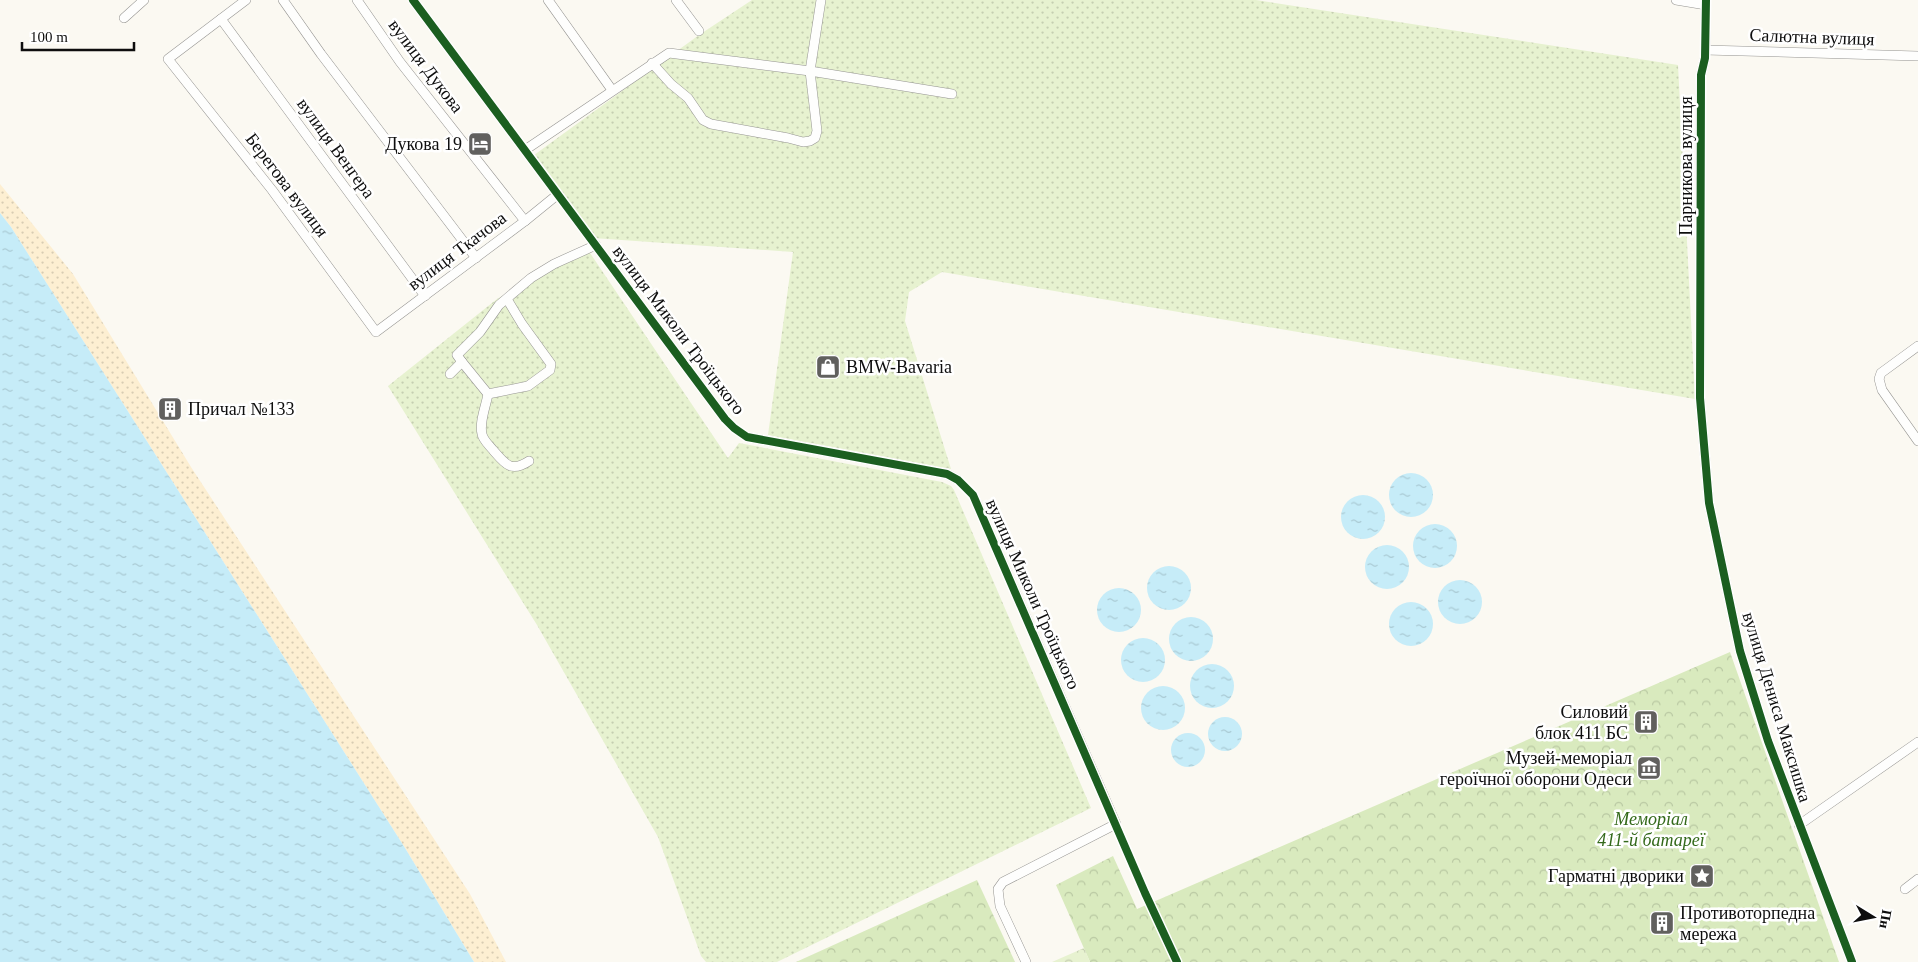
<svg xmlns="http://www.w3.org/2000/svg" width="1918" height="962" font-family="Georgia,serif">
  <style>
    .grass { fill: url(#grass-dots) }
    .forest { fill: url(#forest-crowns) }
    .sand { fill: url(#sand-dots) }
    .park { fill: url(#park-crowns) }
    .water { fill: url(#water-ripples) }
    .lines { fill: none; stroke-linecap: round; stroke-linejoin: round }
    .minor-casing { stroke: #959491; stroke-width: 10 }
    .minor { stroke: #fefefd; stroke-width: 9 }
    .cycleway-casing { stroke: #fff; stroke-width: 11 }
    .cycleway { stroke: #1b5e20; stroke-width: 8 }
    .labels { text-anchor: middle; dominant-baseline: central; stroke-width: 5; stroke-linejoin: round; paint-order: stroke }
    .street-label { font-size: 18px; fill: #0e0e0e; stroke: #fff }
    .poi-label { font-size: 18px; fill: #0e0e0e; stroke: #fff; text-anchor: end }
    .park-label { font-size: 18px; font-style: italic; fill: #33691a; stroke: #fff }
  </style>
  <defs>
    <pattern id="grass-dots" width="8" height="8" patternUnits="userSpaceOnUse" patternTransform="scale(1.25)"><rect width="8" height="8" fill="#e7f2d0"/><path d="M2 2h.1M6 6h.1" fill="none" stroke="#c5ceb1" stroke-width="1.8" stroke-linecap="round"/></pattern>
    <pattern id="forest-crowns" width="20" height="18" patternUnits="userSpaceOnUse" patternTransform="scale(1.25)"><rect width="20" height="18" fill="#d9eabe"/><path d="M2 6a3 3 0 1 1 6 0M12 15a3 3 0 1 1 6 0" fill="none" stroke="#b9c8a2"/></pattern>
    <pattern id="sand-dots" width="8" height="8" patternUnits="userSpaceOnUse" patternTransform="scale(1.25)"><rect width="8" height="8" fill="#fdefd2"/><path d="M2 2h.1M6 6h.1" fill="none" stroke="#d8ccb3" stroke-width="1.8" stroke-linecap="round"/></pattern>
    <pattern id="park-crowns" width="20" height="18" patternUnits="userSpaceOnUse" patternTransform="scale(1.25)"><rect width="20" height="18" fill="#e7f2d0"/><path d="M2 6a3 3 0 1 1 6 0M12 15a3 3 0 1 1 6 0" fill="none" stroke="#c5ceb1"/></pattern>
    <pattern id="water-ripples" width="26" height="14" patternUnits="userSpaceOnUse" patternTransform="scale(1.25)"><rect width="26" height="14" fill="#c6ecf8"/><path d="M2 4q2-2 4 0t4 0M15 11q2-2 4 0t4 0" fill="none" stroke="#a9c9d3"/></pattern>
  </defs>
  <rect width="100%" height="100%" fill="#fbf9f2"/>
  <!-- grass -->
  <g class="grass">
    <polygon points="752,0 1256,0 1678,65 1695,399 942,272 909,292 905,321 951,469 768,435 793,252 593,238 530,158 699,35"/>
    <polygon points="586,247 728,458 739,443 942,482 951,486 954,490 1091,808 777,962 706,962 701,956 658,837 537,625 388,386 497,299"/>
  </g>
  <!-- forest -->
  <g class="forest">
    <polygon points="1730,652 1839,962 1090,962 1056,885 1113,856 1137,909"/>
    <polygon points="977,880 1015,962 796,962"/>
  </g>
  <!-- sand -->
  <polygon class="sand" points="0,184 73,274 191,467 470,894 506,962 474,962 405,848 11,227 0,213"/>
  <!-- park -->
  <polygon class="park" points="1084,948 1090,962 1052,962"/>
  <!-- water -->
  <g class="water">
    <polygon points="0,213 11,227 405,848 474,962 0,962"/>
    <circle cx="1411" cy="495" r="22"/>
    <circle cx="1363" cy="517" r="22"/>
    <circle cx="1435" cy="546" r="22"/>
    <circle cx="1387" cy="567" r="22"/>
    <circle cx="1169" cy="588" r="22"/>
    <circle cx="1460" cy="602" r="22"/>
    <circle cx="1119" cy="610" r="22"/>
    <circle cx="1411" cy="624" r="22"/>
    <circle cx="1191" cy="639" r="22"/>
    <circle cx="1143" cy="660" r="22"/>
    <circle cx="1212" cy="686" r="22"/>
    <circle cx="1163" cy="708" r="22"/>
    <circle cx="1225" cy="734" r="17"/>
    <circle cx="1188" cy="750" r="17"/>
  </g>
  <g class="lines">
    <defs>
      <g id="minor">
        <polyline points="246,0 168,59 272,190 376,332 525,221 557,195"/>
        <polyline points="283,0 321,54 476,258"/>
        <polyline points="357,0 400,62 525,221"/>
        <polyline points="413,0 725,419 734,428 747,437 947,474 958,480 973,495 1116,824 1003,882 998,889 1000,906 1026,962"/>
        <polyline points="548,0 612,90"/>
        <polyline points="676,0 699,31"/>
        <polyline points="1676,0 1706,5"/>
        <polyline points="1706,0 1705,58 1701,75 1700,398 1709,503 1740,651 1768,741 1852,962"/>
        <polyline points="124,18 144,0"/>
        <polyline points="221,19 425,296"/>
        <polyline points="1705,50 1918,56"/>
        <polyline points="652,63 671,84 688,98 703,120 711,124 788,138 803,142 810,141 815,138 817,131 810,71 821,0"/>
        <polyline points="525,150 669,53 810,71 952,94"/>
        <polyline points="1918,346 1881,373 1879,379 1882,390 1918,441"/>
        <polyline points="462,362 488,394 528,386 550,370 551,364 522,324 507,299"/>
        <polyline points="450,374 462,362 457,355 480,332 499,305 531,278 554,264 596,245"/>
        <path d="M488,394C486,406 479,422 482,434C483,440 489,445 493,450C505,464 511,473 529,461"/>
        <polyline points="1799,825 1918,742"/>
        <polyline points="1905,889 1918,879"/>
      </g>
    </defs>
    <!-- minor casing -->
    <use href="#minor" class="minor-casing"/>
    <!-- minor -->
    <use href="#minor" class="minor"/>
    <defs>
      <g id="cycleway">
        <polyline points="413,0 725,419 734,428 747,437 947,474 958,480 973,495 1145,893 1177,962"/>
        <polyline points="1706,0 1705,58 1701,75 1700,398 1709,503 1740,651 1768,741 1852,962"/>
      </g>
    </defs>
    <!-- cycleway casing -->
    <use href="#cycleway" class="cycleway-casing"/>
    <!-- cycleway -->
    <use href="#cycleway" class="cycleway"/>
  </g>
  <!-- icons -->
  <defs>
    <symbol id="hotel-square" viewBox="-11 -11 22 22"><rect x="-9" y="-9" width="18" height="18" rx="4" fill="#61605e" stroke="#fff"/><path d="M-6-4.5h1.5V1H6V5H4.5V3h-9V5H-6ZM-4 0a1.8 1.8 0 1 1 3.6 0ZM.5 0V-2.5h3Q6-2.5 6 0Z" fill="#fff"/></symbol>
    <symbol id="shop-square" viewBox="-11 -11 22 22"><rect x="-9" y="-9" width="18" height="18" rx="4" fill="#61605e" stroke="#fff"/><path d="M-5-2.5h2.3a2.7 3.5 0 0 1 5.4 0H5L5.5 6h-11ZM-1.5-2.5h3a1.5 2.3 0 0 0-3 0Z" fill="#fff"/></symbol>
    <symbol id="building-square" viewBox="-11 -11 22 22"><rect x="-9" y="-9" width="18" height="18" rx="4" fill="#61605e" stroke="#fff"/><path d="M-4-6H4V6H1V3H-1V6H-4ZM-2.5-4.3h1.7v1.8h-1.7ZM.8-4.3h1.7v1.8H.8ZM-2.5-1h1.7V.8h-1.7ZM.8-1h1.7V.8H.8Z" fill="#fff"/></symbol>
    <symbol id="museum-square" viewBox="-11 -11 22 22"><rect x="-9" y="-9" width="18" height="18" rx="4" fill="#61605e" stroke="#fff"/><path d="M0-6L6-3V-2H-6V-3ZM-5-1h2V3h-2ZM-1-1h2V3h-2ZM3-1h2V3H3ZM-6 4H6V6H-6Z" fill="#fff"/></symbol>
    <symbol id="sight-square" viewBox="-11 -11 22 22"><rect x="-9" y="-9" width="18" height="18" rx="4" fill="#61605e" stroke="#fff"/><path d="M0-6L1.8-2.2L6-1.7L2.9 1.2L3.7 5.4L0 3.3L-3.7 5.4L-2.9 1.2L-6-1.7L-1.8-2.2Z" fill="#fff"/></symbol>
  </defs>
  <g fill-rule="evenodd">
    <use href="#hotel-square" x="466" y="130" width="28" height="28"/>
    <use href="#shop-square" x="814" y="353" width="28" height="28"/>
    <use href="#building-square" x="156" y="395" width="28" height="28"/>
    <use href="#building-square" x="1632" y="708" width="28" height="28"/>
    <use href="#museum-square" x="1635" y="754" width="28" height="28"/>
    <use href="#sight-square" x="1688" y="862" width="28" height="28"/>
    <use href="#building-square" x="1648" y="909" width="28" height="28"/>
  </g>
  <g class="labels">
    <!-- street labels -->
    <g class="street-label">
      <text transform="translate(1812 37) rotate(2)">Салютна вулиця</text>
      <text transform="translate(426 66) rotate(53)">вулиця Дукова</text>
      <text transform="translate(336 148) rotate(54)">вулиця Венгера</text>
      <text transform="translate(1686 166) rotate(-90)">Парникова вулиця</text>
      <text transform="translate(287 185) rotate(53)">Берегова вулиця</text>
      <text transform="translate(457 251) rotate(-37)">вулиця Ткачова</text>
      <text transform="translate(679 330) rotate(53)">вулиця Миколи Троїцького</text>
      <text transform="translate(1033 594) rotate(66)">вулиця Миколи Троїцького</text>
      <text transform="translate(1777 707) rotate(73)">вулиця Дениса Максишка</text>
    </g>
    <!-- poi labels -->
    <g class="poi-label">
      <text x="462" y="144">Дукова 19</text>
      <text x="846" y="367" text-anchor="start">BMW-Bavaria</text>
      <text x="188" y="409" text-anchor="start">Причал №133</text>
      <text x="1628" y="712">Силовий<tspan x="1628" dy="21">блок 411 БС</tspan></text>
      <text x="1632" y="758">Музей-меморіал<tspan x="1632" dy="21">героїчної оборони Одеси</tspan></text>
      <text x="1684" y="876">Гарматні дворики</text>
      <text x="1680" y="913" text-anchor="start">Противоторпедна<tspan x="1680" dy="21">мережа</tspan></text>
    </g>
    <!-- park labels -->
    <g class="park-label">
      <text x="1651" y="819">Меморіал<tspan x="1651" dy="21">411-й батареї</tspan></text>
    </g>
  </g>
  <!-- north arrow -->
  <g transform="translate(1873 917) rotate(100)" stroke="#ffffff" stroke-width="4" paint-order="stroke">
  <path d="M0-4L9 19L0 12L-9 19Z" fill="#0e0e0e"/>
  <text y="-8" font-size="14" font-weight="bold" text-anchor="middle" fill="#0e0e0e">Пн</text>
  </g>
  <!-- scale -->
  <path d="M22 42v8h112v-8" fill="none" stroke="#0e0e0e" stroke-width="2.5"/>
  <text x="30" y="42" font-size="15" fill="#0e0e0e" stroke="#ffffff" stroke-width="4" paint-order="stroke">100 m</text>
</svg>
